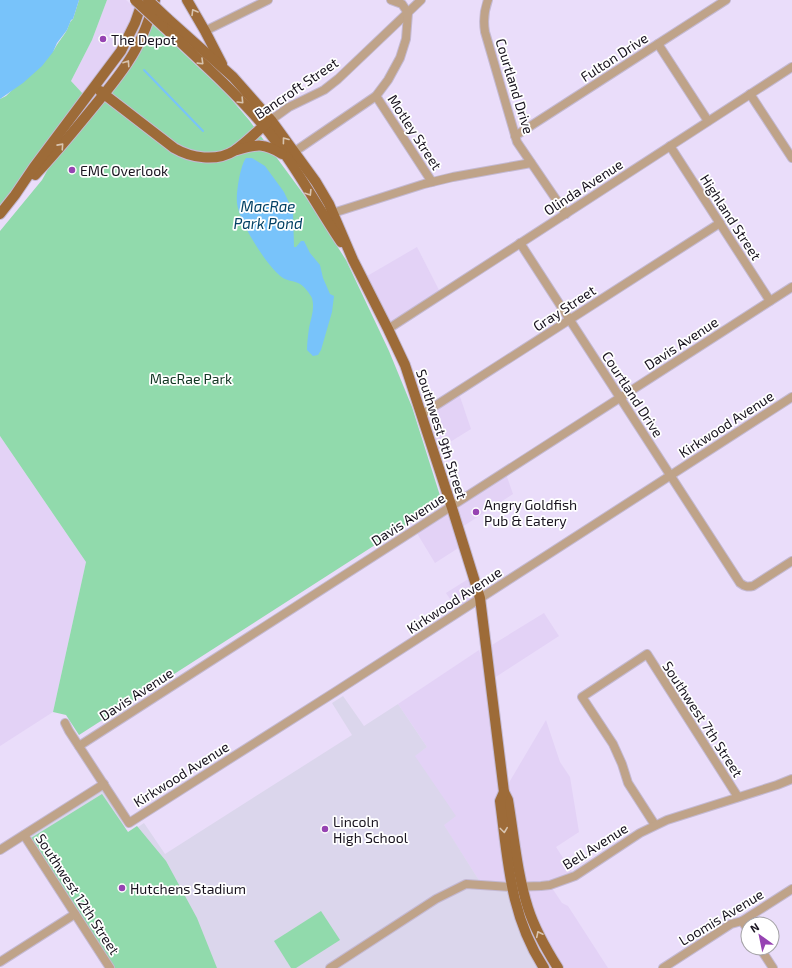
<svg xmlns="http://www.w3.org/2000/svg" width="792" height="968" font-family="'Exo 2',sans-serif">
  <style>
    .built { fill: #e3d2f6 }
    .education { fill: #dbd6ec }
    .green { fill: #91daac }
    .water { fill: #78c3fa }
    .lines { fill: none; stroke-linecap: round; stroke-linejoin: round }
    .stream { stroke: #78c3fa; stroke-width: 2 }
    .minor-casing { stroke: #c4b9d2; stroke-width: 10 }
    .major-casing { stroke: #c4b9d2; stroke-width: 12 }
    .minor { stroke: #bfa389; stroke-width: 8 }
    .major { stroke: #9d6b38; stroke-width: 10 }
    .major-bridge-casing { stroke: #c4b9d2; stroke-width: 12; stroke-linecap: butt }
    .major-bridge { stroke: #9d6b38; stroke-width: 10 }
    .oneway { stroke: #d8c4af }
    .poi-dot { fill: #9643b2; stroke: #fff; stroke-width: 1.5 }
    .labels { text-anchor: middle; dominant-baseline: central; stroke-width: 3.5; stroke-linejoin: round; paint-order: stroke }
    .poi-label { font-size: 14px; fill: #18131e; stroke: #fff; text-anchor: start }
    .street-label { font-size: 14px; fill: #18131e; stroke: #fff }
    .park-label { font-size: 14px; fill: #123622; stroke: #fff }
    .water-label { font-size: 15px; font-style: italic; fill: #034165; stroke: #fff }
  </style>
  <rect width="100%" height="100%" fill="#eaddfa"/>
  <!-- built -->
  <g class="built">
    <polygon points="107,0 126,0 137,10 121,43 84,95 71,81 92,40"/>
    <polygon points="417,247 441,294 388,329 362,279"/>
    <polygon points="458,391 471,429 434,452 421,415"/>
    <polygon points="0,436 86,562 53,712 0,746"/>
    <polygon points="505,471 513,494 459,529 463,545 435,563 415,530"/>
    <polygon points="473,576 480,598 459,612 446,593"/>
    <polygon points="544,613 559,636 491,680 487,648"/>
    <polygon points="479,650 495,711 504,791 546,720 560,762 570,777 579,832 556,847 575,876 550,885 562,903 568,906 608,968 558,968 522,887 482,885 443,824 455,816 414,756 427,747 398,704"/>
  </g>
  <!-- education -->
  <polygon class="education" points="343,696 364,726 398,704 427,747 415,756 456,816 444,825 482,885 511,887 544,968 113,968 24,835 104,784 128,834 144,823 165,854 352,735 332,703"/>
  <!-- green -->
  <g class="green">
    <path d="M79,0H107L92,40L71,81L84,95L80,98L43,146L17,186L0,207V99L6,96L54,50C58,42 63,37 67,30C69,26 69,22 73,19Z"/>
    <polygon points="151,23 226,93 249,120 307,199 346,260 389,351 412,407 442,502 79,735 66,715 53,712 86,562 0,436 0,231 42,180 54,158"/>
    <polygon points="102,794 128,832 137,826 166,861 197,918 217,968 115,968 31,838"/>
    <polygon points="321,911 340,940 296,968 291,968 274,941"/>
  </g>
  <!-- water -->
  <g class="water">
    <polygon points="0,0 79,0 73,19 71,20 67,30 57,43 53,52 42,66 23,83 0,99"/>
    <path d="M246,158H252L265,166L284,192L293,211L294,247H296L301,241H304L310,253L320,265L323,278L330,294L334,296L332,312L321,350L318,355L313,356L307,350C307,343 308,335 309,328C311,318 315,309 312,298C310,294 304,286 300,284C295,281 288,281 283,278C267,267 239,222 237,203C236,193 240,166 246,158Z"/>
  </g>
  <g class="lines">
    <!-- stream -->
    <polyline class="stream" points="144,70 203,131"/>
    <defs>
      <g id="minor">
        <path d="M488,0C484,11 483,20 485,32L517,142L566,214"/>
        <polyline points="205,31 268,0"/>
        <polyline points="658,44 708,121"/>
        <polyline points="750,94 792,158"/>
        <polyline points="376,96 432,182"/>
        <polyline points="271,120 289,107 324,90 338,79 421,0"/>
        <polyline points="515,136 726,0"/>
        <polyline points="670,146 770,301"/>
        <polyline points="294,152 376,96 388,80 400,58 406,39 408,13 402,4 391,0"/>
        <polyline points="333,213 424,184 453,177 531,163"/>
        <path d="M520,243L740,583C745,587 748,587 753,586L792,561"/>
        <polyline points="388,329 792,67"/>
        <polyline points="421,415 720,223"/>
        <polyline points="65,723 69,731 129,823 335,692 792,397"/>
        <polyline points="79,746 792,287"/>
        <polyline points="655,825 628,783 622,764 613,744 582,697 647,654 738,797"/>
        <polyline points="24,835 110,968"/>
        <polyline points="0,850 104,784"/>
        <polyline points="742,921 748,930"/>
        <polyline points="760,948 773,968"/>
        <polyline points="0,962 75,914"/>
        <polyline points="330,968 436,899 466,884 511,887 541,886 550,885 575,876 640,833 667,820 777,785 792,779"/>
        <polyline points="663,968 731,924 742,921 792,889"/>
      </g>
      <g id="major">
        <polyline points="187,0 205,31 222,64"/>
        <path d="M167,18L233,77L271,120L316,182L329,204L353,260L388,329L405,365L452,508L480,598L504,792L508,800C514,836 517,873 528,908C535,930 546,949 558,968"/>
        <path d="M163,26C197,58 233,90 263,125C293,161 315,203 341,242"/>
        <path d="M100,91L174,148C191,158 216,162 234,151C246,143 256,132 267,123"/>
        <path d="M237,150C257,144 264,143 282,154"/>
        <path d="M35,175C55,154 73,132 91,110C104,94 117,79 128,62C141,43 149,21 155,0"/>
        <polyline points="0,214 15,195 34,167 121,51 135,23 143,0"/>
        <path d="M504,792L500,801C508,861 510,916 544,968"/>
      </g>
    </defs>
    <!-- minor casing -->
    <use href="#minor" class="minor-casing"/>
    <!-- major casing -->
    <use href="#major" class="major-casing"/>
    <!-- minor -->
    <use href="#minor" class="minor"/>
    <!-- major -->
    <use href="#major" class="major"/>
    <defs>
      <g id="major-bridge">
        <polyline points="135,0 163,26"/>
        <polyline points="148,0 167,18"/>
      </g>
    </defs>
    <!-- major-bridge casing -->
    <use href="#major-bridge" class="major-bridge-casing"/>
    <!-- major-bridge -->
    <use href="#major-bridge" class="major-bridge"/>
  </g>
  <!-- one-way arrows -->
  <defs><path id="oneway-chevron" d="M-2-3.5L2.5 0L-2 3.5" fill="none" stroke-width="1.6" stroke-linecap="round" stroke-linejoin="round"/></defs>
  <g class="oneway">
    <use href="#oneway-chevron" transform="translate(194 12) rotate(-121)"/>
    <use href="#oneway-chevron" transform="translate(201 62) rotate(44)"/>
    <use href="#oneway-chevron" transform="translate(127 63) rotate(-56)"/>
    <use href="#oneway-chevron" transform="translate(241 101) rotate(46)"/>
    <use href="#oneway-chevron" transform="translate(285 140) rotate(-127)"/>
    <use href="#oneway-chevron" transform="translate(61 146) rotate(-48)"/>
    <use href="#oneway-chevron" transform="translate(309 193) rotate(58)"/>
    <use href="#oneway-chevron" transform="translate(504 830) rotate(83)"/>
    <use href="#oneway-chevron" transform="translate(539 934) rotate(-116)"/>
  </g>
  <!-- markers -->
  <g class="poi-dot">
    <circle cx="103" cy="39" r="4"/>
    <circle cx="72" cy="170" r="4"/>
    <circle cx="476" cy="512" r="4"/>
    <circle cx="325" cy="829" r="4"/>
    <circle cx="122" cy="888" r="4"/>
  </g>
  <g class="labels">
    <!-- poi labels -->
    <g class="poi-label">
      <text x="111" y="39">The Depot</text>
      <text x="80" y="170">EMC Overlook</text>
      <text x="484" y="504">Angry Goldfish<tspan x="484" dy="16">Pub &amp; Eatery</tspan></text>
      <text x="333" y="821">Lincoln<tspan x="333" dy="16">High School</tspan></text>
      <text x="130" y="888">Hutchens Stadium</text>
    </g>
    <!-- street labels -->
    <g class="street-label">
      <text transform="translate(614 57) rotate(-33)">Fulton Drive</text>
      <text transform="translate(515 86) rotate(73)">Courtland Drive</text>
      <text transform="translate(296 88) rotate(-34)">Bancroft Street</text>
      <text transform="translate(415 132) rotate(57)">Motley Street</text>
      <text transform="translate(583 187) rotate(-33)">Olinda Avenue</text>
      <text transform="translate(731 217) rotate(57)">Highland Street</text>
      <text transform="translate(564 308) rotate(-33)">Gray Street</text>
      <text transform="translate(681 343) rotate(-33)">Davis Avenue</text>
      <text transform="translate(633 394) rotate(57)">Courtland Drive</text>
      <text transform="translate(726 424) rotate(-33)">Kirkwood Avenue</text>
      <text transform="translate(442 434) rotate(72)">Southwest 9th Street</text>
      <text transform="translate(408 519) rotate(-33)">Davis Avenue</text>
      <text transform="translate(454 600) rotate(-33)">Kirkwood Avenue</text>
      <text transform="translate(136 694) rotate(-33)">Davis Avenue</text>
      <text transform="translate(703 719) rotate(57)">Southwest 7th Street</text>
      <text transform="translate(181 774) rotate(-32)">Kirkwood Avenue</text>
      <text transform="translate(595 846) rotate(-32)">Bell Avenue</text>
      <text transform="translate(78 894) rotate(57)">Southwest 12th Street</text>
      <text transform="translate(721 917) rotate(-31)">Loomis Avenue</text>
    </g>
    <!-- park labels -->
    <g class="park-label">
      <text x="191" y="378">MacRae Park</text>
    </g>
    <!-- water labels -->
    <g class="water-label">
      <text x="268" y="206">MacRae<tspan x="268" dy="17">Park Pond</tspan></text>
    </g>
  </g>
  <!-- north arrow -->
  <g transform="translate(760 936) rotate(327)"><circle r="19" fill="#ffffff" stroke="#a3a1a5"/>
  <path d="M0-3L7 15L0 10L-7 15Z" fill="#9643b2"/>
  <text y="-6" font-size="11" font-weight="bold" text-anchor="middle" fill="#18131e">N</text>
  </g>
</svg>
